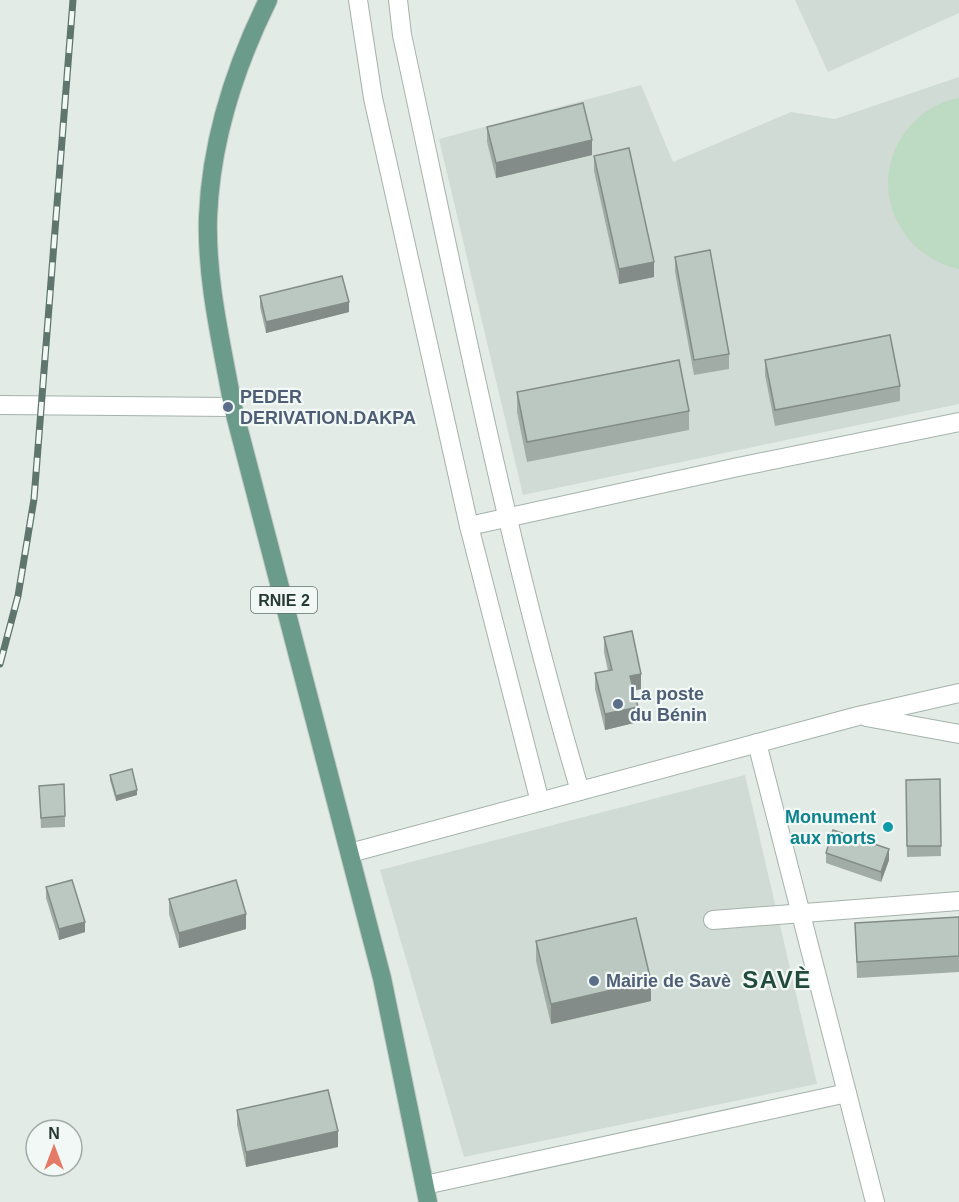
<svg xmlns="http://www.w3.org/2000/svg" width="959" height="1202" font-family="Helvetica,sans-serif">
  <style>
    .built { fill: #d1dbd5 }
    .green { fill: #bddac2 }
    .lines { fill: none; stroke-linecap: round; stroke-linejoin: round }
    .street-casing { stroke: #a5b2ac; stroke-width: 20 }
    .primary-casing { stroke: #c2c8c6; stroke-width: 20 }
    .street { stroke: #fff; stroke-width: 18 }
    .primary { stroke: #6b9c8b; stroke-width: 18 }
    .rail-casing { stroke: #5e766d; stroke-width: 7 }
    .rail { stroke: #f2f8f5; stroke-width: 4.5; stroke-dasharray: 14; stroke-linecap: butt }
    .wall { fill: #a1aca7 }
    .shaded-wall { fill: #838c88 }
    .building { fill: #bbc8c2; stroke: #838c88; stroke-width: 1.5 }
    .service-dot { fill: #5c6f8a; stroke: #f2f8f5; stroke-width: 2 }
    .culture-dot { fill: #0f9aa8; stroke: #f2f8f5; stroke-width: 2 }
    .labels { text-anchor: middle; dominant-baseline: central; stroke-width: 4.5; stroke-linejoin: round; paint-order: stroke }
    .shield { fill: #f2f8f5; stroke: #62736c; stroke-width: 1.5 }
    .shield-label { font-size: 16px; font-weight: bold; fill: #243a32 }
    .service-label { font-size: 18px; font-weight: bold; fill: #4e5e75; stroke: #f2f8f5; text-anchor: start }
    .culture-label { font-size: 18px; font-weight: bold; fill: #0d838f; stroke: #f2f8f5; text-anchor: end }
    .district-label { font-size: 24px; font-weight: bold; letter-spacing: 1.5px; fill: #224b3d; stroke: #f2f8f5 }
  </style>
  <rect width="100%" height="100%" fill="#e2ebe6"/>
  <!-- built -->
  <g class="built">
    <polygon points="795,0 959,0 959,13 828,72"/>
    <polygon points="959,77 959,404 523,495 439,139 641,85 673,162 791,112 835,119"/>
    <polygon points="745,775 817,1084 464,1157 380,870"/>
  </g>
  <!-- green -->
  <path class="green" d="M959,98V269C888,253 863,168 918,118C929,108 944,100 959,98Z"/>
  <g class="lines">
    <defs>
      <g id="street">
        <polyline points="358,0 373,98 469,526 540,802"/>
        <path d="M398,0L402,35C457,288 506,543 580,791"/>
        <polyline points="0,405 233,407"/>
        <polyline points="469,526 738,467 959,422"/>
        <polyline points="866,717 959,734"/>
        <polyline points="757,743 875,1202"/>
        <polyline points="350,853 858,716 959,693"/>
        <polyline points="713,920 959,901"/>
        <polyline points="425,1185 847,1093"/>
      </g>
      <path id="primary" d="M268,0C234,69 211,140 208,217C206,281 222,345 233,407L382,978L428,1202"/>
    </defs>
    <!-- street casing -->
    <use href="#street" class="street-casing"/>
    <!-- primary casing -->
    <use href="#primary" class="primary-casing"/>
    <!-- street -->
    <use href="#street" class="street"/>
    <!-- primary -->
    <use href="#primary" class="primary"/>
    <defs>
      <polyline id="rail" points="0,664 18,596 34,499 73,0"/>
    </defs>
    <!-- rail casing -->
    <use href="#rail" class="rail-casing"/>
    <!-- rail -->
    <use href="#rail" class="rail"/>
  </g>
  <!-- wall -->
  <g class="wall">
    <polygon points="487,127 592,155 496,178 487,142"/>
    <polygon points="594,156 654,277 619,284 594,171"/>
    <polygon points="675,257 729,354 729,369 694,375 675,272"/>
    <polygon points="260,296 349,312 266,333 260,307"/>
    <polygon points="765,360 900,386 900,401 775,426 765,375"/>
    <polygon points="517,392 689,411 689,430 527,462 517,412"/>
    <polygon points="604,637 641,689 634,691 638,722 605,730 595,689 595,673 608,671 604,652"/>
    <polygon points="110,775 137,795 116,801 110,780"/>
    <polygon points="940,779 941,856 907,857 906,780"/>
    <polygon points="39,786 65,816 65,827 41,828"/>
    <polygon points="826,853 889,860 881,882 826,863"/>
    <polygon points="46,887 85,932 59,940 46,898"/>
    <polygon points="169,899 246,929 179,948 169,914"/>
    <polygon points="959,917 959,972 857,978 855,923"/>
    <polygon points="536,941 651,1001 551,1024 536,961"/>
    <polygon points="237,1110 338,1147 246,1167 237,1125"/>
  </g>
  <!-- shaded-wall -->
  <g class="shaded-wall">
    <polygon points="592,140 592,155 496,178 496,163"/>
    <polygon points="654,262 654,277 619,284 619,269"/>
    <polygon points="349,302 349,312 266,333 266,322"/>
    <polygon points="641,674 641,689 630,691 630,676"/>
    <polygon points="638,707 638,722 605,730 605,714"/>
    <polygon points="137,790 137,795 116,801 116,796"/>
    <polygon points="889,849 889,860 881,882 881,872"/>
    <polygon points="246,914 246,929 179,948 179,933"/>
    <polygon points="85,922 85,932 59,940 59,929"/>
    <polygon points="651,981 651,1001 551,1024 551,1004"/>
    <polygon points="338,1131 338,1147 246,1167 246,1152"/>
  </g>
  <!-- building -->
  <g class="building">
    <polygon points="583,103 592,140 496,163 487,127"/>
    <polygon points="629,148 654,262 619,269 594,156"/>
    <polygon points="710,250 729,354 694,360 675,257"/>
    <polygon points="342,276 349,302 266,322 260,296"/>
    <polygon points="890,335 900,386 775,410 765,360"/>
    <polygon points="679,360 689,411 527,442 517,392"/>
    <polygon points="632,631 641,674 630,676 638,707 605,714 595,673 612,670 604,637"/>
    <polygon points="132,769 137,790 116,796 110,775"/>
    <polygon points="940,779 941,846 907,846 906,780"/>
    <polygon points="64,784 65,816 41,818 39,786"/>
    <polygon points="833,830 889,849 881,872 826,853"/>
    <polygon points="72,880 85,922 59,929 46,887"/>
    <polygon points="236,880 246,914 179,933 169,899"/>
    <polygon points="959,917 959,956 857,962 855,923"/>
    <polygon points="636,918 651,981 551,1004 536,941"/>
    <polygon points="328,1090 338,1131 246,1152 237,1110"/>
  </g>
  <!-- markers -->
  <g class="service-dot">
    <circle cx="228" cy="407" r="6"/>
    <circle cx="618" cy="704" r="6"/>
    <circle cx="594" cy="981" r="6"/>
  </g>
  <circle class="culture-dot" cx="888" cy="827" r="6"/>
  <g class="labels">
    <!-- shield labels -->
    <rect class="shield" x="251" y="587" width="66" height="26" rx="4.5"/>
    <g class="shield-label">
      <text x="284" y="600">RNIE 2</text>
    </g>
    <!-- service labels -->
    <g class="service-label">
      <text x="240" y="397">PEDER<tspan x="240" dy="21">DERIVATION.DAKPA</tspan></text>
      <text x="630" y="694">La poste<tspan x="630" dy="21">du Bénin</tspan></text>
      <text x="606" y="981">Mairie de Savè</text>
    </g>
    <!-- culture labels -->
    <g class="culture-label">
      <text x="876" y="817">Monument<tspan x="876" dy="21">aux morts</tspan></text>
    </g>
    <!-- district labels -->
    <g class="district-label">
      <text x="777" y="979">SAVÈ</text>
    </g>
  </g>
  <!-- north arrow -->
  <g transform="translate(54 1148)"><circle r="28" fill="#f2f8f5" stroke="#a0aca7" stroke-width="1.5"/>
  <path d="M0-4.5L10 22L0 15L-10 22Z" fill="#e57a67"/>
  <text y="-9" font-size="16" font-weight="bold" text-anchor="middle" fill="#243a32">N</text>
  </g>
</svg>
